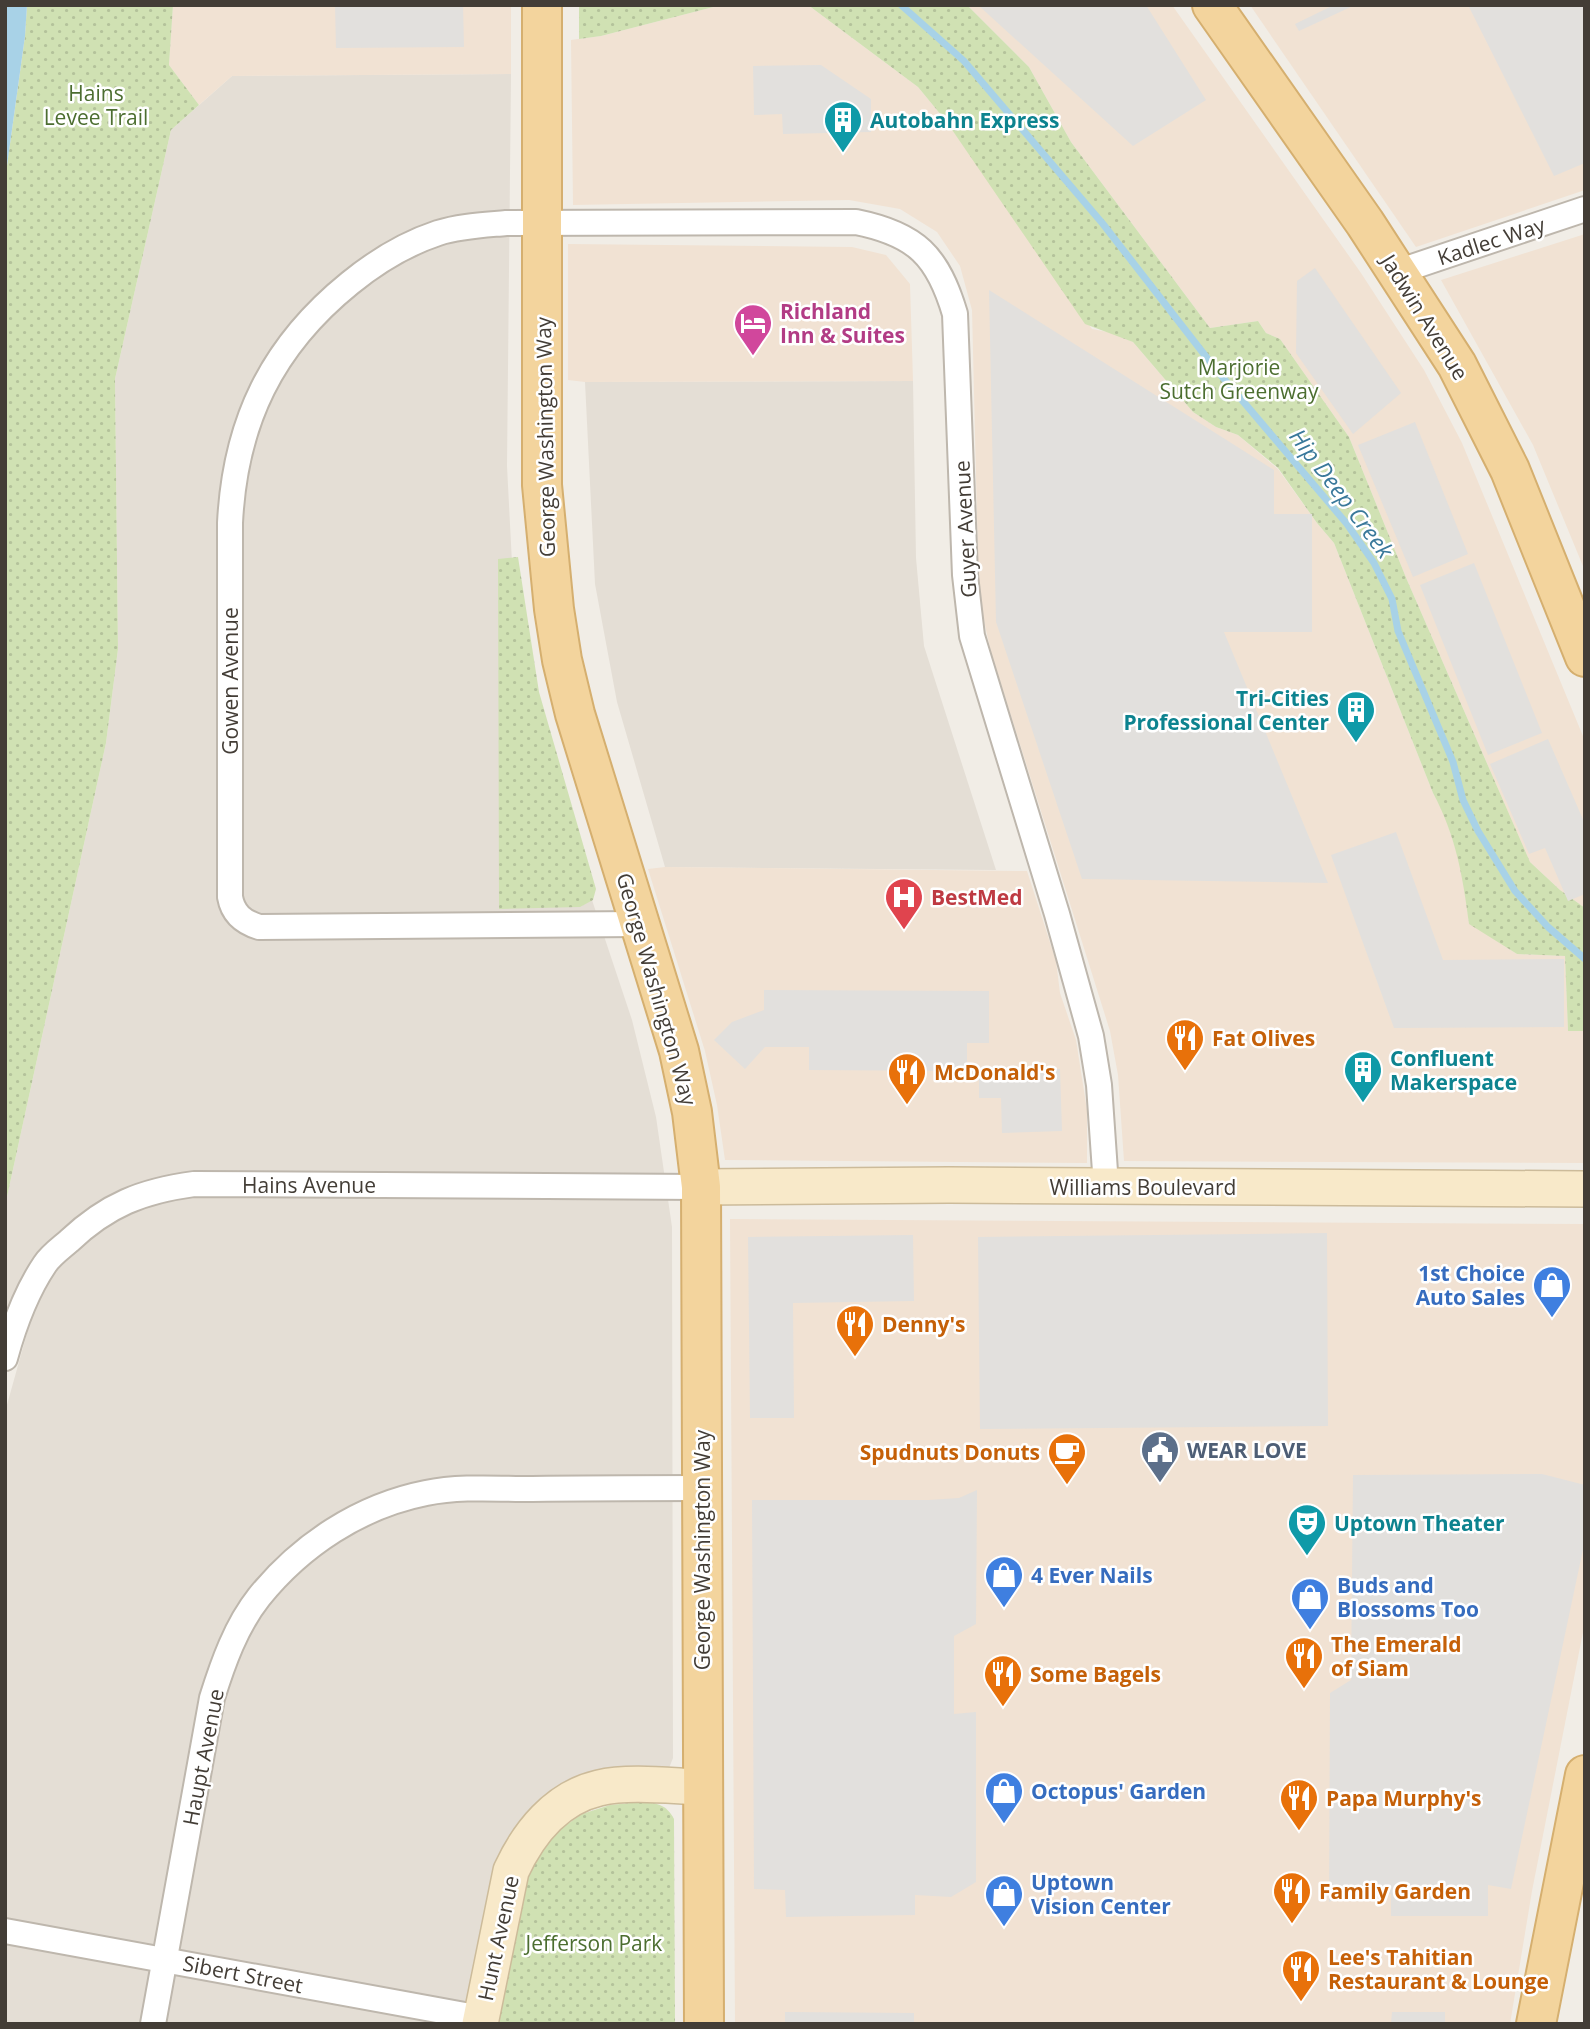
<svg xmlns="http://www.w3.org/2000/svg" width="1590" height="2029" font-family="'Open Sans',sans-serif">
  <style>
    .residential { fill: #e4ded5 }
    .commercial { fill: #f1e2d3 }
    .park { fill: url(#park-dots) }
    .parking { fill: #e2e0dd }
    .water { fill: #a8d2e7 }
    .lines { fill: none; stroke-linecap: round; stroke-linejoin: round }
    .stream { stroke: #a8d2e7; stroke-width: 7 }
    .street-casing { stroke: #beb7ad; stroke-width: 28 }
    .secondary-casing { stroke: #ccbb9a; stroke-width: 38 }
    .primary-casing { stroke: #d5af6f; stroke-width: 42 }
    .street { stroke: #fff; stroke-width: 24 }
    .secondary { stroke: #f8e9c9; stroke-width: 35 }
    .primary { stroke: #f3d49d; stroke-width: 38 }
    .labels { text-anchor: middle; dominant-baseline: central; stroke-width: 5; stroke-linejoin: round; paint-order: stroke }
    .park-label { font-size: 21px; fill: #4c6e30; stroke: #fff }
    .culture-label { font-size: 21px; font-weight: bold; fill: #0d838f; stroke: #fff; text-anchor: start }
    .street-label { font-size: 21px; fill: #433d36; stroke: #fff }
    .hotel-label { font-size: 21px; font-weight: bold; fill: #b23c85; stroke: #fff; text-anchor: start }
    .health-label { font-size: 21px; font-weight: bold; fill: #be3a42; stroke: #fff; text-anchor: start }
    .food-label { font-size: 21px; font-weight: bold; fill: #c56008; stroke: #fff; text-anchor: start }
    .shop-label { font-size: 21px; font-weight: bold; fill: #366cbe; stroke: #fff; text-anchor: start }
    .service-label { font-size: 21px; font-weight: bold; fill: #4e5e75; stroke: #fff; text-anchor: start }
    .water-label { font-size: 23px; font-style: italic; fill: #3a799b; stroke: #fff }
  </style>
  <defs>
    <pattern id="park-dots" width="8" height="8" patternUnits="userSpaceOnUse" patternTransform="scale(1.75)"><rect width="8" height="8" fill="#d0e1b3"/><path d="M2 2h.1M6 6h.1" fill="none" stroke="#b4c29b" stroke-width="1.8" stroke-linecap="round"/></pattern>
  </defs>
  <rect width="100%" height="100%" fill="#f1ede6"/>
  <!-- residential -->
  <g class="residential">
    <polygon points="511,74 507,466 512,563 523,641 589,891 632,1020 656,1117 672,1227 673,1758 669,1768 663,1772 569,1786 466,2024 5,2024 5,1412 29,1326 5,1323 5,1206 106,743 118,649 115,379 171,130 232,76"/>
    <polygon points="913,381 916,558 924,646 996,870 665,867 617,702 595,584 585,382"/>
  </g>
  <!-- commercial -->
  <g class="commercial">
    <polygon points="173,5 511,5 511,74 232,76 199,105 169,65"/>
    <polygon points="721,5 808,5 918,87 946,121 1092,329 1113,333 1133,342 1193,412 1216,427 1238,435 1278,469 1317,523 1334,543 1433,793 1444,813 1462,869 1469,923 1517,954 1565,956 1568,1031 1585,1031 1585,1163 1124,1161 1118,1075 1110,1031 991,652 979,599 972,310 960,266 937,232 900,209 849,200 573,205 571,40 601,36"/>
    <polygon points="967,5 1172,5 1361,273 1424,370 1462,443 1585,741 1585,908 1560,890 1530,862 1407,580 1349,437 1280,339 1266,333 1258,321 1210,328 1071,142 1029,67"/>
    <polygon points="1250,5 1585,5 1585,190 1416,247"/>
    <polygon points="1585,234 1585,571 1533,445 1441,280"/>
    <polygon points="568,244 852,247 886,255 910,284 913,381 585,382 568,380"/>
    <polygon points="665,867 1027,871 1056,961 1060,993 1076,1040 1087,1110 1087,1163 725,1160 717,1105 705,1051 648,869"/>
    <polygon points="730,1219 1585,1224 1585,1622 1532,1891 1510,2024 735,2024"/>
  </g>
  <!-- park -->
  <g class="park">
    <polygon points="27,5 173,5 169,65 199,105 171,130 115,379 118,649 106,743 5,1206 5,180 25,36"/>
    <polygon points="579,5 721,5 601,36 579,39"/>
    <path d="M808,5H967L1029,67L1071,142L1210,328L1258,321L1266,333L1280,339L1349,437L1407,580L1530,862L1560,890L1585,908V1031H1568L1565,956L1517,954L1469,924C1463,877 1456,836 1433,793L1334,543L1317,523L1278,468L1238,435L1216,427L1193,412L1133,342L1085,324L946,121L918,87Z"/>
    <polygon points="518,557 539,692 596,889 593,900 580,907 499,909 498,559"/>
    <path d="M640,1802C657,1803 666,1804 674,1819L675,2024H498L525,1880L538,1855L556,1832L582,1814L610,1805Z"/>
  </g>
  <!-- parking -->
  <g class="parking">
    <polygon points="335,5 463,5 464,47 336,48"/>
    <polygon points="978,5 1146,5 1206,100 1133,146"/>
    <polygon points="1334,5 1355,5 1299,31 1295,24"/>
    <polygon points="1468,5 1585,5 1585,163 1554,176"/>
    <polygon points="821,65 871,99 871,132 783,134 782,114 754,115 753,66"/>
    <polygon points="1315,268 1401,393 1353,434 1296,353 1297,281"/>
    <polygon points="989,290 1274,470 1274,514 1312,514 1312,632 1224,632 1328,883 1082,879 996,622"/>
    <polygon points="1415,422 1468,554 1413,577 1358,445"/>
    <polygon points="1474,563 1542,733 1488,755 1420,585"/>
    <polygon points="1548,739 1585,824 1585,894 1568,901 1545,848 1529,854 1490,764"/>
    <polygon points="1396,832 1443,960 1564,959 1564,1027 1394,1028 1331,855"/>
    <polygon points="764,990 989,991 989,1043 967,1043 967,1071 809,1070 809,1047 765,1047 745,1069 714,1040 732,1022 764,1010"/>
    <polygon points="1060,1069 1062,1131 1002,1133 1001,1098 979,1098 979,1072"/>
    <polygon points="1327,1233 1328,1426 980,1429 978,1237"/>
    <polygon points="913,1235 914,1301 793,1303 794,1418 750,1418 748,1237"/>
    <polygon points="1542,1474 1585,1485 1585,1540 1511,1889 1488,1885 1488,1916 1391,1916 1391,1894 1348,1894 1329,1902 1330,1693 1351,1680 1353,1475"/>
    <polygon points="977,1490 976,1624 954,1636 954,1714 976,1712 976,1882 951,1897 915,1895 915,1915 786,1917 785,1890 754,1889 752,1500 929,1500 959,1498"/>
    <polygon points="785,2012 914,2013 914,2024 785,2024"/>
    <polygon points="1392,2012 1445,2012 1445,2024 1391,2024"/>
  </g>
  <!-- water -->
  <polygon class="water" points="5,5 27,5 25,36 5,180"/>
  <g class="lines">
    <!-- stream -->
    <polyline class="stream" points="901,5 964,61 1103,224 1214,367 1347,524 1374,563 1392,599 1398,631 1453,762 1463,800 1478,831 1515,891 1548,927 1585,959"/>
    <defs>
      <g id="street">
        <polyline points="1397,272 1585,209"/>
        <path d="M639,924L259,927C243,922 233,914 230,897V523C235,422 272,346 350,283C377,261 405,244 438,233C460,226 484,225 506,223L856,222C916,234 938,256 955,314L965,575L972,636L1057,914L1091,1036L1099,1085L1106,1186"/>
        <path d="M5,1358C14,1325 26,1292 45,1264C51,1255 61,1248 69,1241C107,1205 142,1191 194,1184L701,1187"/>
        <polyline points="5,1931 481,2018"/>
        <path d="M153,2024L212,1698C223,1663 236,1626 259,1597C301,1545 360,1506 426,1493C461,1486 498,1489 532,1489C589,1488 646,1488 702,1488"/>
      </g>
      <g id="secondary">
        <polyline points="701,1187 949,1185 1585,1189"/>
        <path d="M480,2024L511,1871C528,1834 556,1798 599,1788C629,1781 671,1786 702,1787"/>
      </g>
      <g id="primary">
        <polyline points="542,5 542,485 554,609 562,660 575,714 679,1051 692,1112 701,1187 704,2024"/>
        <polyline points="1212,5 1365,223 1457,365 1510,470 1585,657"/>
        <polyline points="1536,2024 1585,1775"/>
      </g>
    </defs>
    <!-- street casing -->
    <use href="#street" class="street-casing"/>
    <!-- secondary casing -->
    <use href="#secondary" class="secondary-casing"/>
    <!-- primary casing -->
    <use href="#primary" class="primary-casing"/>
    <!-- street -->
    <use href="#street" class="street"/>
    <!-- secondary -->
    <use href="#secondary" class="secondary"/>
    <!-- primary -->
    <use href="#primary" class="primary"/>
  </g>
  <!-- icons -->
  <defs>
    <symbol id="building-pin" viewBox="-11 -11 22 30"><path d="M0 17L-7.5 6A9.5 9.5 0 1 1 7.5 6Z" fill="#0f9aa8" stroke="#fff"/><path d="M-4-6H4V6H1V3H-1V6H-4ZM-2.5-4.3h1.7v1.8h-1.7ZM.8-4.3h1.7v1.8H.8ZM-2.5-1h1.7V.8h-1.7ZM.8-1h1.7V.8H.8Z" fill="#fff"/></symbol>
    <symbol id="hotel-pin" viewBox="-11 -11 22 30"><path d="M0 17L-7.5 6A9.5 9.5 0 1 1 7.5 6Z" fill="#d1479c" stroke="#fff"/><path d="M-6-4.5h1.5V1H6V5H4.5V3h-9V5H-6ZM-4 0a1.8 1.8 0 1 1 3.6 0ZM.5 0V-2.5h3Q6-2.5 6 0Z" fill="#fff"/></symbol>
    <symbol id="hospital-pin" viewBox="-11 -11 22 30"><path d="M0 17L-7.5 6A9.5 9.5 0 1 1 7.5 6Z" fill="#e0444e" stroke="#fff"/><path d="M-5-5h3v3.5h4V-5h3V5h-3V1.5h-4V5h-3Z" fill="#fff"/></symbol>
    <symbol id="restaurant-pin" viewBox="-11 -11 22 30"><path d="M0 17L-7.5 6A9.5 9.5 0 1 1 7.5 6Z" fill="#e8710a" stroke="#fff"/><path d="M-5-6h1v4h1v-4h1v4h1v-4h1v5L-1.5 .5V6h-2V.5L-5-1ZM5-6V6H3V1.5H1.5Q1.5-4 5-6Z" fill="#fff"/></symbol>
    <symbol id="shop-pin" viewBox="-11 -11 22 30"><path d="M0 17L-7.5 6A9.5 9.5 0 1 1 7.5 6Z" fill="#3f7fe0" stroke="#fff"/><path d="M-5-2.5h2.3a2.7 3.5 0 0 1 5.4 0H5L5.5 6h-11ZM-1.5-2.5h3a1.5 2.3 0 0 0-3 0Z" fill="#fff"/></symbol>
    <symbol id="civic-pin" viewBox="-11 -11 22 30"><path d="M0 17L-7.5 6A9.5 9.5 0 1 1 7.5 6Z" fill="#5c6f8a" stroke="#fff"/><path d="M-.6-6.5H3V-4.5H.6V-3L4-1V1h2V6H-6V1h2V-1L-.6-3ZM-1.2 2.5V6h2.4V2.5Z" fill="#fff"/></symbol>
    <symbol id="cafe-pin" viewBox="-11 -11 22 30"><path d="M0 17L-7.5 6A9.5 9.5 0 1 1 7.5 6Z" fill="#e8710a" stroke="#fff"/><path d="M-5.5-4.5H6V0H3Q3 3.5 0 3.5H-2.5Q-5.5 3.5-5.5 0ZM3-3.2v2h1.7v-2ZM-6 4.5H4V6H-6Z" fill="#fff"/></symbol>
    <symbol id="theatre-pin" viewBox="-11 -11 22 30"><path d="M0 17L-7.5 6A9.5 9.5 0 1 1 7.5 6Z" fill="#0f9aa8" stroke="#fff"/><path d="M-5-5.5Q0-4 5-5.5V0Q5 5 0 6Q-5 5-5 0ZM-3.3-2.5H-1v1.5H-3.3ZM1-2.5H3.3v1.5H1ZM-2.8 1Q0 5.5 2.8 1Z" fill="#fff"/></symbol>
  </defs>
  <g fill-rule="evenodd">
    <use href="#building-pin" x="821" y="98" width="44" height="60"/>
    <use href="#hotel-pin" x="731" y="301" width="44" height="60"/>
    <use href="#building-pin" x="1334" y="688" width="44" height="60"/>
    <use href="#hospital-pin" x="882" y="875" width="44" height="60"/>
    <use href="#restaurant-pin" x="1163" y="1016" width="44" height="60"/>
    <use href="#building-pin" x="1341" y="1048" width="44" height="60"/>
    <use href="#restaurant-pin" x="885" y="1050" width="44" height="60"/>
    <use href="#shop-pin" x="1530" y="1263" width="44" height="60"/>
    <use href="#restaurant-pin" x="833" y="1302" width="44" height="60"/>
    <use href="#civic-pin" x="1138" y="1428" width="44" height="60"/>
    <use href="#cafe-pin" x="1045" y="1430" width="44" height="60"/>
    <use href="#theatre-pin" x="1285" y="1501" width="44" height="60"/>
    <use href="#shop-pin" x="982" y="1553" width="44" height="60"/>
    <use href="#shop-pin" x="1288" y="1575" width="44" height="60"/>
    <use href="#restaurant-pin" x="1282" y="1634" width="44" height="60"/>
    <use href="#restaurant-pin" x="981" y="1652" width="44" height="60"/>
    <use href="#shop-pin" x="982" y="1769" width="44" height="60"/>
    <use href="#restaurant-pin" x="1277" y="1776" width="44" height="60"/>
    <use href="#restaurant-pin" x="1270" y="1869" width="44" height="60"/>
    <use href="#shop-pin" x="982" y="1872" width="44" height="60"/>
    <use href="#restaurant-pin" x="1279" y="1947" width="44" height="60"/>
  </g>
  <g class="labels">
    <!-- park labels -->
    <g class="park-label">
      <text x="96" y="93">Hains<tspan x="96" dy="24">Levee Trail</tspan></text>
      <text x="1239" y="367">Marjorie<tspan x="1239" dy="24">Sutch Greenway</tspan></text>
      <text x="594" y="1943">Jefferson Park</text>
    </g>
    <!-- culture labels -->
    <g class="culture-label">
      <text x="870" y="120">Autobahn Express</text>
      <text x="1329" y="698" text-anchor="end">Tri-Cities<tspan x="1329" dy="24">Professional Center</tspan></text>
      <text x="1390" y="1058">Confluent<tspan x="1390" dy="24">Makerspace</tspan></text>
      <text x="1334" y="1523">Uptown Theater</text>
    </g>
    <!-- street labels -->
    <g class="street-label">
      <text transform="translate(1491 241) rotate(-18)">Kadlec Way</text>
      <text transform="translate(1425 317) rotate(58)">Jadwin Avenue</text>
      <text transform="translate(545 437) rotate(-91)">George Washington Way</text>
      <text transform="translate(965 529) rotate(-93)">Guyer Avenue</text>
      <text transform="translate(230 681) rotate(-90)">Gowen Avenue</text>
      <text transform="translate(657 989) rotate(74)">George Washington Way</text>
      <text x="309" y="1185">Hains Avenue</text>
      <text x="1143" y="1187">Williams Boulevard</text>
      <text transform="translate(702 1550) rotate(-90)">George Washington Way</text>
      <text transform="translate(203 1757) rotate(-79)">Haupt Avenue</text>
      <text transform="translate(498 1938) rotate(-78)">Hunt Avenue</text>
      <text transform="translate(243 1974) rotate(11)">Sibert Street</text>
    </g>
    <!-- hotel labels -->
    <g class="hotel-label">
      <text x="780" y="311">Richland<tspan x="780" dy="24">Inn &amp; Suites</tspan></text>
    </g>
    <!-- health labels -->
    <g class="health-label">
      <text x="931" y="897">BestMed</text>
    </g>
    <!-- food labels -->
    <g class="food-label">
      <text x="1212" y="1038">Fat Olives</text>
      <text x="934" y="1072">McDonald's</text>
      <text x="882" y="1324">Denny's</text>
      <text x="1040" y="1452" text-anchor="end">Spudnuts Donuts</text>
      <text x="1331" y="1644">The Emerald<tspan x="1331" dy="24">of Siam</tspan></text>
      <text x="1030" y="1674">Some Bagels</text>
      <text x="1326" y="1798">Papa Murphy's</text>
      <text x="1319" y="1891">Family Garden</text>
      <text x="1328" y="1957">Lee's Tahitian<tspan x="1328" dy="24">Restaurant &amp; Lounge</tspan></text>
    </g>
    <!-- shop labels -->
    <g class="shop-label">
      <text x="1525" y="1273" text-anchor="end">1st Choice<tspan x="1525" dy="24">Auto Sales</tspan></text>
      <text x="1031" y="1575">4 Ever Nails</text>
      <text x="1337" y="1585">Buds and<tspan x="1337" dy="24">Blossoms Too</tspan></text>
      <text x="1031" y="1791">Octopus' Garden</text>
      <text x="1031" y="1882">Uptown<tspan x="1031" dy="24">Vision Center</tspan></text>
    </g>
    <!-- service labels -->
    <g class="service-label">
      <text x="1187" y="1450">WEAR LOVE</text>
    </g>
    <!-- water labels -->
    <g class="water-label">
      <text transform="translate(1342 493) rotate(53)">Hip Deep Creek</text>
    </g>
  </g>
  <!-- border -->
  <rect width="1590" height="2029" fill="none" stroke="#433d36" stroke-width="14"/>
</svg>
